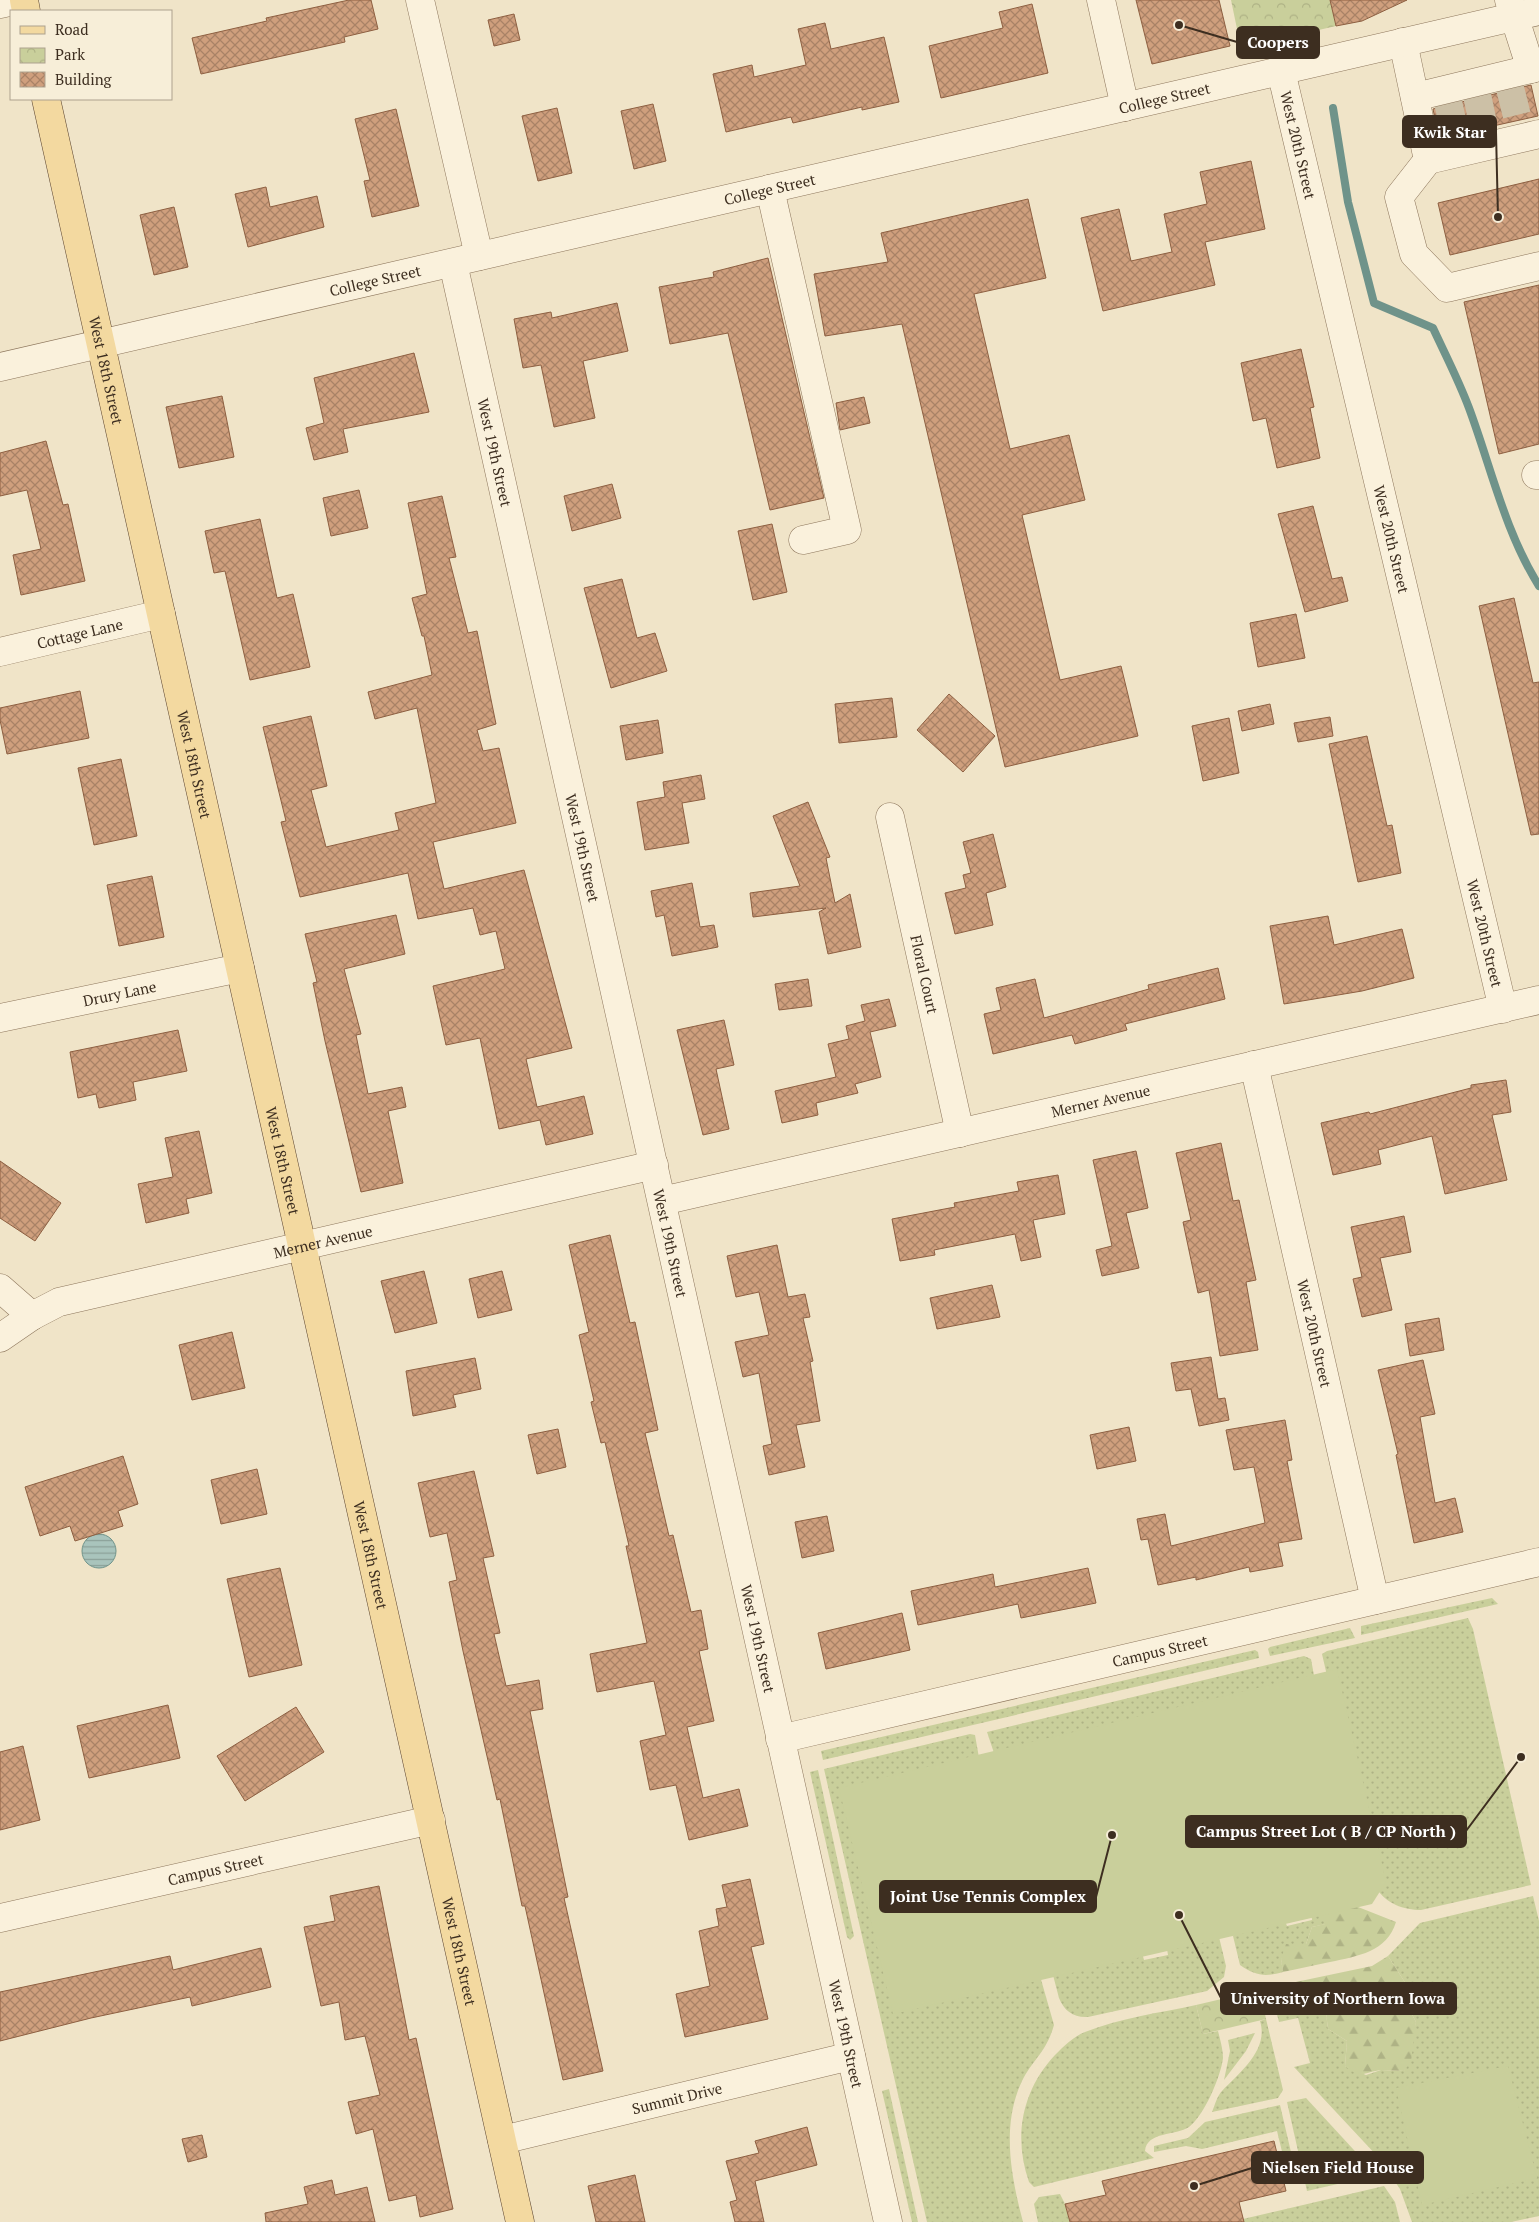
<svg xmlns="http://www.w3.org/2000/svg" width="1539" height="2222" font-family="'PT Serif',serif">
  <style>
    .grass { fill: url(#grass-dots) }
    .forest { fill: url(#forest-firs) }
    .park { fill: url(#park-crowns) }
    .pitch { fill: #c9cf9b }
    .water { fill: url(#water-rules); stroke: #6f938a }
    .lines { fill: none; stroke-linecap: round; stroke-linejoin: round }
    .stream { stroke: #6f938a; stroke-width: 8 }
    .building { fill: url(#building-cross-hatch); stroke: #8d5f41 }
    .minor-tunnel { stroke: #ccc0a6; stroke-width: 28; stroke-dasharray: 28 14; stroke-linecap: butt }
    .minor-casing { stroke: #8d765c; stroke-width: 29 }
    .major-casing { stroke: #5b4430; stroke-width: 29 }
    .minor { stroke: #faf1dc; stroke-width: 28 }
    .major { stroke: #f3d9a0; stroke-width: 28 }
    .labels { text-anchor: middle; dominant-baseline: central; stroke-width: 4; stroke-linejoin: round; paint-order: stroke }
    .street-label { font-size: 15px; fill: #3d2e20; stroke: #f7eed8 }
    .leader { fill: none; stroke: #3d2e20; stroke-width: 2 }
    .callout-dot { fill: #3d2e20; stroke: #f7eed8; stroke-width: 2 }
    .callout { fill: #3d2e20; stroke: #3d2e20; stroke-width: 2 }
    .callout-label { font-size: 16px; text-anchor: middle; font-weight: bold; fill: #fff }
  </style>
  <defs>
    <pattern id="grass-dots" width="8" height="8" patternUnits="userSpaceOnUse" patternTransform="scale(1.25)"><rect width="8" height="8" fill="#c9cf9b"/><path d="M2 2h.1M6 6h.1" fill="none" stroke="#aeb285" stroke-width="1.8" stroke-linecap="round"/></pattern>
    <pattern id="forest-firs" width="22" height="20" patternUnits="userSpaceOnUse" patternTransform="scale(1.25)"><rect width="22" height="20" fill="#c9cf9b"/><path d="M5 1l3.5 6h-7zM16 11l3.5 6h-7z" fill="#aeb285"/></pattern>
    <pattern id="park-crowns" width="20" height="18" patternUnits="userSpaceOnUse" patternTransform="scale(1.25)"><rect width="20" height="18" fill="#c9cf9b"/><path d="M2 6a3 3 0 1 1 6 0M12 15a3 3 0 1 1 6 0" fill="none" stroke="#aeb285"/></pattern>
    <pattern id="water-rules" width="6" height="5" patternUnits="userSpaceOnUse" patternTransform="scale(1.25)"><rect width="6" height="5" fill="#a9c4bc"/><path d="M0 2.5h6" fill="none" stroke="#8ba098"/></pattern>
    <pattern id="building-cross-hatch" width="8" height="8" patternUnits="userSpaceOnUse" patternTransform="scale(1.25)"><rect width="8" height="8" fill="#cf9f7d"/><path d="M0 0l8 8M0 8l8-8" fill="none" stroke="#a98266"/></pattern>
  </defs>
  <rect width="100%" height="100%" fill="#f0e4c8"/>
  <!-- grass -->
  <g class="grass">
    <polygon points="1492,1598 1498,1604 1361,1635 1361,1626"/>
    <path d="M1468,1618L1473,1629L1531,1885L1421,1910C1403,1910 1387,1904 1376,1888L1322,1654L1327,1651Z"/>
    <polygon points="1350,1628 1355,1638 1270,1656 1268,1649 1270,1647"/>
    <polygon points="1255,1650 1258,1652 1259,1658 823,1760 821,1751"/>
    <path d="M1304,1656L1311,1659L1315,1681L1141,1949L1144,1960L1168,1955L1166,1943L1219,1937L1226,1966L1224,1977L1207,1991L1088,2017C1074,2018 1064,2011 1059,1998L997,1762L987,1732Z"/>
    <path d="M970,1734L975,1735L981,1769L1054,2025C1046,2053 1033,2059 1022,2081C1001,2125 1011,2177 1023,2222H927L824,1769Z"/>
    <polygon points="818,1770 854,1936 850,1940 847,1937 810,1772"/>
    <polygon points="1533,1896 1539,1921 1539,2216 1511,2222 1412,2222 1400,2189 1378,2157 1294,2067 1310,2063 1298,2018 1279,2022 1270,1988 1291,1983 1300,1992 1320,2000 1326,2013 1328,2029 1347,2041 1345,2066 1366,2075 1381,2070 1404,2071 1416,2022 1407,2005 1406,1984 1388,1956 1420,1923"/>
    <path d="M1333,1905L1326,1924L1312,1927L1306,1944L1281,1959L1283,1972C1265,1977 1256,1976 1240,1965L1233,1936L1237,1930L1283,1916L1287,1926L1312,1920L1311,1910Z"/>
    <path d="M1196,2005L1203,2034L1218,2031C1220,2039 1223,2049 1223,2058C1221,2076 1204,2116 1189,2127C1176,2136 1147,2131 1145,2151L1154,2158L1034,2187L1029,2182C1013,2137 1022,2090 1055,2055C1063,2047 1074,2036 1085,2032C1120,2018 1159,2013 1196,2005Z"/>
    <path d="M1266,2019L1283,2090L1278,2098L1212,2112C1215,2105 1217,2096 1222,2091C1240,2072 1269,2050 1260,2021Z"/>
    <polygon points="1255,2033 1246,2051 1224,2080 1230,2051 1228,2040"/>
    <polygon points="889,2089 918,2222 912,2222 882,2091"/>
    <polygon points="1306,2098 1377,2175 1307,2191 1287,2102"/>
    <polygon points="1280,2105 1294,2165 1286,2168 1277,2131 1202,2149 1186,2146 1154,2152 1154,2146 1188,2138 1205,2122"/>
    <polygon points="1384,2186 1395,2202 1400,2222 1244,2222 1243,2219"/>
    <polygon points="1060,2194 1065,2204 1070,2222 1038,2222 1034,2204 1039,2197"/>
  </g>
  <!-- forest -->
  <g class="forest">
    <path d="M1348,1903L1396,1922C1387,1952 1358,1956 1330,1962C1314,1965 1299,1969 1283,1972L1281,1959L1286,1944H1306L1312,1927L1325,1924V1915L1329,1914L1333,1905Z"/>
    <path d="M1388,1956L1406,1984L1407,2005L1416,2022L1411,2061L1404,2071C1397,2071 1390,2070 1383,2070C1364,2071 1363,2081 1345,2066L1347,2041L1328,2029L1326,2013L1320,2000L1300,1992L1291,1983L1372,1966Z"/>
  </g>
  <!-- park -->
  <g class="park">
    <polygon points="1231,0 1330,0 1336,26 1241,48"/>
    <polygon points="1260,1990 1266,2019 1203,2034 1196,2005"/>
  </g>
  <!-- pitch -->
  <g class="pitch">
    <polygon points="1337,1669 1386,1882 1372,1904 893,2014 839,1788"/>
    <polygon points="1508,2066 1537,2178 1422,2205 1396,2088"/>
  </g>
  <!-- water -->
  <circle class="water" cx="99" cy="1551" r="17"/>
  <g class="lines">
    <!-- stream -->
    <path class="stream" d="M1333,108L1348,202L1374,303L1433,328C1445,354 1459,381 1469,408C1491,467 1505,532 1539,586"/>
  </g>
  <!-- building -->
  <g class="building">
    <polygon points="349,0 371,0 378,29 344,37 345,42 201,74 192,38 267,21 266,18"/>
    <polygon points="1136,0 1219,0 1230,46 1152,64"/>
    <polygon points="1330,0 1407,0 1362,21 1336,26"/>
    <polygon points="1032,4 1048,73 941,98 929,46 1003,28 999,12"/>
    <polygon points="514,14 520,40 494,46 488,20"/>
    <polygon points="825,23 831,49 884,37 899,102 862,110 862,107 793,123 791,117 726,132 713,74 752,65 754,77 806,65 798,29"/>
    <polygon points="1531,85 1538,116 1439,138 1433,109"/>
    <polygon points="653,104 666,161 634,169 621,111"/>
    <polygon points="557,108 572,173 538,181 522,116"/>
    <polygon points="396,109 419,206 372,217 364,181 370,180 355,119"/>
    <polygon points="1251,161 1265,229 1205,242 1215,285 1103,311 1081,218 1119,209 1131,261 1172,252 1164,214 1207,204 1200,172"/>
    <polygon points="1539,179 1539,234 1450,255 1438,203"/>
    <polygon points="266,187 270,207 317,196 324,227 248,247 235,194"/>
    <polygon points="1028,199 1046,278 974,294 1010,449 1069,435 1085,500 1022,515 1060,680 1121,666 1138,736 1005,767 902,324 825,336 814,274 888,262 881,233"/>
    <polygon points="174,207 188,267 154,275 140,215"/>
    <polygon points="768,258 824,498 770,510 728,333 670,344 659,287 714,277 713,272"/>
    <polygon points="1539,285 1539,444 1499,454 1464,302"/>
    <polygon points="617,303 628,351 583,361 595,418 554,427 541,365 523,368 514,319 551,312 552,318"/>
    <polygon points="1301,349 1314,407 1310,408 1320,458 1277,468 1266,418 1253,421 1241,363"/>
    <polygon points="414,353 429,412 343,429 348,452 314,460 306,428 324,423 314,378"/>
    <polygon points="222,396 234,457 179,468 166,407"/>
    <polygon points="864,397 870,423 840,430 836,403"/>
    <polygon points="46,441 63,505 68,504 85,581 21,595 13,555 41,549 27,490 0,496 0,453"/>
    <polygon points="612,484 621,518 572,531 564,496"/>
    <polygon points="359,490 368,528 331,536 323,498"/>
    <polygon points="442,496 456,557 449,558 468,633 477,631 496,724 477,730 483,751 499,748 516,823 433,842 444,889 524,870 572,1048 526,1059 537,1107 584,1096 593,1134 546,1145 540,1120 499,1129 480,1038 446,1045 433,986 505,969 496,931 480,935 473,908 418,919 408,873 300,897 281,822 286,821 263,727 311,716 327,786 311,790 326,847 399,830 395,813 436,803 417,708 375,719 368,692 432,675 424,636 422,636 412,598 427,594 408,503"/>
    <polygon points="1313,506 1332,579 1342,577 1348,601 1305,612 1278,514"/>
    <polygon points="260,519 277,598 293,594 310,667 250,680 225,571 214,573 205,531"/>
    <polygon points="772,524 787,592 753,600 738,531"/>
    <polygon points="622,579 637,638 655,633 667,671 611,688 584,588"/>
    <polygon points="1514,598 1533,683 1539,682 1539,834 1531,835 1479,606"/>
    <polygon points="1296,614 1305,658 1258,667 1250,623"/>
    <polygon points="80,691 89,738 7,754 0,720 0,708"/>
    <polygon points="949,694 995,736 963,772 917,730"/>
    <polygon points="892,698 897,737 839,743 835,704"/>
    <polygon points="1270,704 1274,724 1242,731 1238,711"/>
    <polygon points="1330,717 1333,736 1298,742 1294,723"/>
    <polygon points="1229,718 1239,773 1203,781 1192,726"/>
    <polygon points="658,720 663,753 626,760 620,726"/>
    <polygon points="1367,736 1387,826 1392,825 1401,873 1358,882 1329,744"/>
    <polygon points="121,759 137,836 94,845 78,768"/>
    <polygon points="701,775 705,799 682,803 689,843 645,850 637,802 665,797 663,782"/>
    <polygon points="808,802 830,857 826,858 835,903 850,894 861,947 828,954 819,912 826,908 753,917 750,893 800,886 773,816"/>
    <polygon points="993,834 1006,887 986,893 993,925 955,934 945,893 966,888 963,875 971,873 963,842"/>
    <polygon points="152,876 164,937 119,946 107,885"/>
    <polygon points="692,883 700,927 714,925 718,947 672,956 664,915 656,917 651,891"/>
    <polygon points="396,915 405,954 344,969 361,1034 356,1035 368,1094 402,1087 406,1107 388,1111 403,1183 361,1192 325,1041 313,983 317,982 305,934"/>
    <polygon points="1328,916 1334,945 1402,929 1414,978 1362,991 1284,1004 1270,926"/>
    <polygon points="1218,968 1225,999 1125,1024 1127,1030 1075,1044 1072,1035 993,1054 984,1014 1001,1010 996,988 1035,979 1044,1018 1149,989 1148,985"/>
    <polygon points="808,979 812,1006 779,1010 775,984"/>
    <polygon points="889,999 896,1026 870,1032 881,1077 855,1084 858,1093 816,1103 818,1115 782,1123 775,1091 836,1077 828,1044 849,1039 846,1026 865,1021 861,1005"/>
    <polygon points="724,1020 734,1065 716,1069 729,1129 703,1135 677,1030"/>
    <polygon points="178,1030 187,1071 133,1082 136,1100 99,1108 96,1094 78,1098 70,1052"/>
    <polygon points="1506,1080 1511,1112 1492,1115 1507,1180 1445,1194 1432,1136 1378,1150 1381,1164 1333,1175 1321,1123 1369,1112 1370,1114 1471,1088 1471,1085"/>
    <polygon points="199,1131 212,1193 186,1199 189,1213 146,1223 138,1184 173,1177 165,1138"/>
    <polygon points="1221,1143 1233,1201 1239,1200 1256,1280 1246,1282 1258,1350 1220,1356 1209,1290 1198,1293 1183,1222 1191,1220 1176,1153"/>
    <polygon points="1136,1151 1148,1208 1126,1213 1139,1268 1102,1276 1096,1250 1112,1246 1093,1160"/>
    <polygon points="0,1161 61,1203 35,1241 0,1218"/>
    <polygon points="1058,1175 1065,1214 1033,1220 1041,1257 1021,1261 1015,1234 934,1250 935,1255 900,1261 892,1219 955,1207 954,1203 1019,1191 1017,1182"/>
    <polygon points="1404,1216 1411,1252 1380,1258 1392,1310 1362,1317 1353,1279 1362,1277 1351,1227"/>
    <polygon points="610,1235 630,1323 635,1322 658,1430 645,1433 669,1536 673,1535 691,1612 701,1610 708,1649 699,1651 714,1721 687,1727 703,1798 739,1789 748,1826 689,1840 676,1785 650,1790 640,1741 666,1735 654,1681 597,1692 590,1654 647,1643 626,1546 629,1546 605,1442 601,1443 591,1402 594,1401 579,1335 589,1332 569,1245"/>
    <polygon points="777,1245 788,1297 805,1294 810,1317 803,1318 813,1361 810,1362 820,1421 796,1425 805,1467 769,1475 763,1446 772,1444 759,1373 743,1377 735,1342 769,1335 759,1292 736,1297 727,1256"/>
    <polygon points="424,1271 437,1323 395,1333 381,1281"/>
    <polygon points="502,1271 512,1310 478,1318 469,1279"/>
    <polygon points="992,1285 1000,1317 937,1329 930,1298"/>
    <polygon points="1439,1318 1444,1350 1410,1356 1405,1324"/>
    <polygon points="232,1332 245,1388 192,1400 179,1345"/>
    <polygon points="1211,1357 1218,1399 1225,1398 1229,1420 1199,1426 1191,1389 1176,1391 1171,1363"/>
    <polygon points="475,1358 481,1389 453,1395 456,1407 413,1416 406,1371"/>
    <polygon points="1423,1360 1435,1414 1420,1417 1435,1503 1455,1498 1463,1532 1414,1543 1396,1455 1398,1454 1378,1370"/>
    <polygon points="1285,1420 1292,1460 1287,1461 1302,1539 1278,1543 1283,1566 1250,1572 1249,1567 1196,1580 1196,1577 1158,1585 1148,1539 1141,1540 1137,1519 1165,1514 1171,1546 1265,1523 1254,1467 1234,1470 1226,1430"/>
    <polygon points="1129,1427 1136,1461 1097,1469 1090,1435"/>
    <polygon points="558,1429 566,1467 537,1474 528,1435"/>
    <polygon points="123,1456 138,1504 118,1511 123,1526 75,1541 70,1526 40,1536 25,1487"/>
    <polygon points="257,1469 267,1514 221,1524 211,1480"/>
    <polygon points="474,1471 494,1556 483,1558 500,1633 494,1634 506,1686 539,1680 543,1709 530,1711 568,1897 564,1898 603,2071 563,2080 525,1906 522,1906 500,1799 497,1800 463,1651 449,1582 457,1580 447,1533 430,1537 418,1483"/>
    <polygon points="827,1516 834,1551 802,1558 795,1522"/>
    <polygon points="280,1568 302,1665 249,1677 227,1579"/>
    <polygon points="1088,1568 1096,1603 1021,1618 1018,1604 918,1625 911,1591 993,1574 995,1587"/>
    <polygon points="902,1613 910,1650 826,1669 818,1633"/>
    <polygon points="168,1705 180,1758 89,1778 77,1726"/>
    <polygon points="296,1707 324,1752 245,1801 217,1756"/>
    <polygon points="23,1746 40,1820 0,1830 0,1752"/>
    <polygon points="750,1879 764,1944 751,1947 768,2019 685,2037 676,1994 710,1986 699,1931 719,1926 716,1909 727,1907 722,1885"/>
    <polygon points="379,1886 409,2040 416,2038 453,2209 420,2217 416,2195 389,2201 373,2129 356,2134 348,2102 380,2095 365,2036 345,2040 339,2002 321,2006 304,1927 335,1921 330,1896"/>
    <polygon points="261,1948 271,1987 192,2006 190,1997 91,2018 0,2041 0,1992 170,1956 173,1970"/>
    <polygon points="807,2127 817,2165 755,2181 764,2222 735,2222 730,2202 737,2200 726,2161 759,2153 755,2141"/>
    <polygon points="202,2135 207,2157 188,2162 182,2139"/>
    <polygon points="1274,2141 1286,2191 1239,2202 1244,2222 1070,2222 1065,2204 1106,2195 1102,2181"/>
    <polygon points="635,2175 645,2222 596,2222 588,2186"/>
    <polygon points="332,2180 335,2195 367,2187 375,2222 266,2222 265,2213 308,2204 304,2187"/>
  </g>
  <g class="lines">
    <!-- minor-tunnel -->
    <g class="minor-tunnel">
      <polyline points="1510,88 1518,120"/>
      <polyline points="1477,95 1484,128"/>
      <polyline points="1448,102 1455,134"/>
    </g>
    <defs>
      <g id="minor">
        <polyline points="420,0 479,256"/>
        <polyline points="1101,0 1125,107"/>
        <polyline points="1509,0 1531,69"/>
        <polyline points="0,4 18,0"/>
        <polyline points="1403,42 1428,160 1539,134"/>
        <path id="s1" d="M1281,71L1503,1009"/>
        <polyline points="1415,97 1539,67"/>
        <polyline points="1428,160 1399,197 1414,254 1447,288 1539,266"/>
        <polyline points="770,189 847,530 803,540"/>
        <path id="s2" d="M453,263L888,2222"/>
        <path id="s3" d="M0,367L1539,11"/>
        <polyline points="1536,475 1539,475"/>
        <path id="s4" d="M0,652L161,614"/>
        <path id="s5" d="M890,817L960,1133"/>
        <path id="s6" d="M0,1018L240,968"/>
        <path id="s7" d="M1254,1065L1375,1600"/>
        <path id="s8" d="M662,1201L1539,1000"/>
        <polyline points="0,1288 32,1316"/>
        <path id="s9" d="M0,1338L32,1316L59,1302L654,1165"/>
        <path id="s10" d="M780,1739L1539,1562"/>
        <path id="s11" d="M0,1918L431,1820"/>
        <path id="s12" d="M502,2140L851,2056"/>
      </g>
      <g id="major">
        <polyline points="24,0 26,11"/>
        <path id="s13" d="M46,99L520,2222"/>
      </g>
    </defs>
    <!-- minor casing -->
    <use href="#minor" class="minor-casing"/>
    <!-- major casing -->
    <use href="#major" class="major-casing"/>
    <!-- minor -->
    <use href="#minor" class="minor"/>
    <!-- major -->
    <use href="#major" class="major"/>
  </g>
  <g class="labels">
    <!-- street labels -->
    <g class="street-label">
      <text stroke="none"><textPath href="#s3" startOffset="1195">College Street</textPath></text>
      <text stroke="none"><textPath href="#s1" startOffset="76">West 20th Street</textPath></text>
      <text stroke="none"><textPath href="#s3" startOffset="790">College Street</textPath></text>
      <text stroke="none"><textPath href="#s3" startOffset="385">College Street</textPath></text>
      <text stroke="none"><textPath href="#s13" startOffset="278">West 18th Street</textPath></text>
      <text stroke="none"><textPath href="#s2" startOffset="194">West 19th Street</textPath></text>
      <text stroke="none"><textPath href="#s1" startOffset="481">West 20th Street</textPath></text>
      <text stroke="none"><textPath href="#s4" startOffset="82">Cottage Lane</textPath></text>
      <text stroke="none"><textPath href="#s13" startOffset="682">West 18th Street</textPath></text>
      <text stroke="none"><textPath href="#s2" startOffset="599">West 19th Street</textPath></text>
      <text stroke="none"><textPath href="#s1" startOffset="886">West 20th Street</textPath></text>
      <text stroke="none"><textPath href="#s5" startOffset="161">Floral Court</textPath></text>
      <text stroke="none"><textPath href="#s6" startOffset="122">Drury Lane</textPath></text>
      <text stroke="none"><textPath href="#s8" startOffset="450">Merner Avenue</textPath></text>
      <text stroke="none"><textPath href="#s13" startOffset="1088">West 18th Street</textPath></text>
      <text stroke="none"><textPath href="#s9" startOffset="340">Merner Avenue</textPath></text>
      <text stroke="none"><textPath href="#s2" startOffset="1004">West 19th Street</textPath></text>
      <text stroke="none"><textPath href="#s7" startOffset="275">West 20th Street</textPath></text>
      <text stroke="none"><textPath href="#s13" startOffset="1492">West 18th Street</textPath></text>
      <text stroke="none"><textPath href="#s2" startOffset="1409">West 19th Street</textPath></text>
      <text stroke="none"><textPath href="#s10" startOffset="390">Campus Street</textPath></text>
      <text stroke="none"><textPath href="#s11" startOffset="221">Campus Street</textPath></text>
      <text stroke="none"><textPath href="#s13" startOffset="1898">West 18th Street</textPath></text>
      <text stroke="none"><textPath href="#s2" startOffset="1814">West 19th Street</textPath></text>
      <text stroke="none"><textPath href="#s12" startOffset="180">Summit Drive</textPath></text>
    </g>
  </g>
  <!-- callouts -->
  <path class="leader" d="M1179 25L1237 42M1498 217L1496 132M1521 1757L1466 1831M1112 1835L1096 1897M1179 1915L1221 1998M1194 2186L1252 2168"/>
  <g class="callout-dot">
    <circle cx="1179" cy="25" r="5"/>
    <circle cx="1498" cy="217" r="5"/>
    <circle cx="1521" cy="1757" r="5"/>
    <circle cx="1112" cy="1835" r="5"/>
    <circle cx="1179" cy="1915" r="5"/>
    <circle cx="1194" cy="2186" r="5"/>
  </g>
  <g class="callout">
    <rect x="1237" y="27" width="82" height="31" rx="5"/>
    <rect x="1403" y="116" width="93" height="31" rx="5"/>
    <rect x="1186" y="1816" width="280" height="31" rx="5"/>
    <rect x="880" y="1881" width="216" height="31" rx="5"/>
    <rect x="1221" y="1983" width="235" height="31" rx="5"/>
    <rect x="1252" y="2152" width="171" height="31" rx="5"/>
  </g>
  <g class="callout-label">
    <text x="1278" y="48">Coopers</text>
    <text x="1450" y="138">Kwik Star</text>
    <text x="1326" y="1837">Campus Street Lot ( B / CP North )</text>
    <text x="988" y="1902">Joint Use Tennis Complex</text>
    <text x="1338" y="2004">University of Northern Iowa</text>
    <text x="1338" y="2173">Nielsen Field House</text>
  </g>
  <!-- legend -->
  <rect x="10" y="10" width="162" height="90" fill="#f7eed8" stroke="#ada18e"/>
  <rect x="20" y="26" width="25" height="8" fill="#f3d9a0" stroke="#ada18e"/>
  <text x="55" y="35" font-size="15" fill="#3d2e20">Road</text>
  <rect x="20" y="48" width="25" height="15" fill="url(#park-crowns)" stroke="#ada18e"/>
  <text x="55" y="60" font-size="15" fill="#3d2e20">Park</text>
  <rect x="20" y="72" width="25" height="15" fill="url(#building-cross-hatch)" stroke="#ada18e"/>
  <text x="55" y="85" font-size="15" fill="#3d2e20">Building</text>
</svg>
